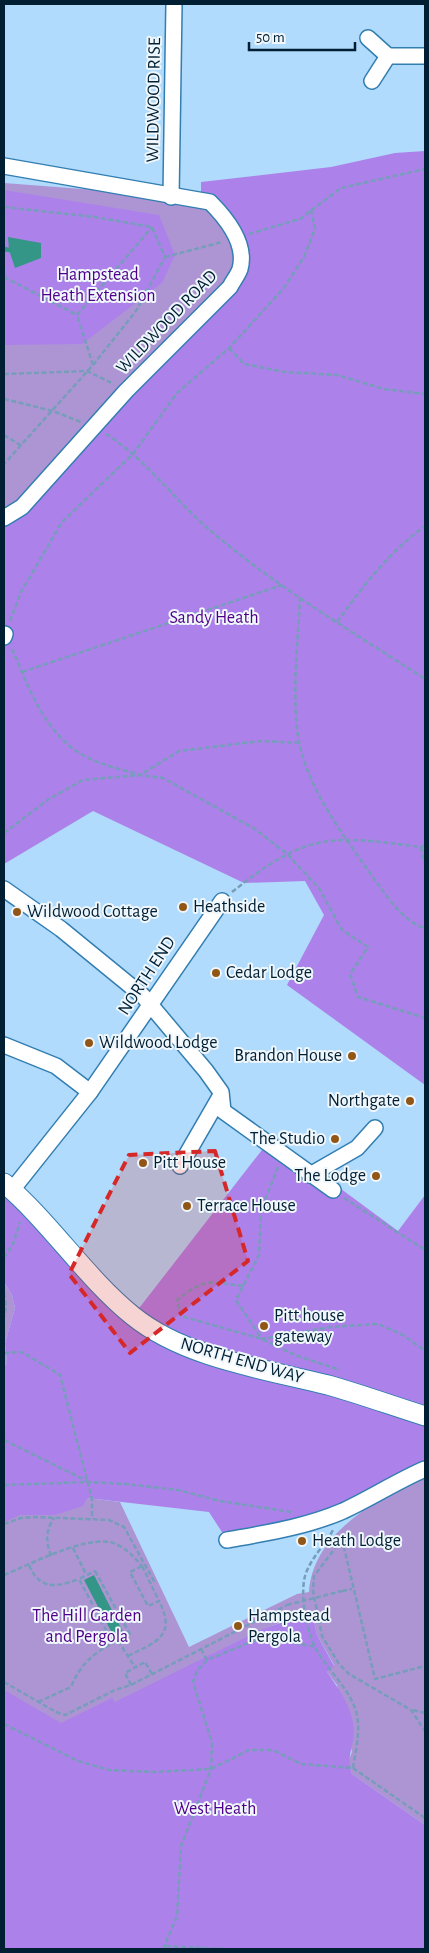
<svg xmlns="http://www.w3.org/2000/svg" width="429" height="1953" font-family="'Alegreya Sans',sans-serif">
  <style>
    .green { fill: #ad95d4 }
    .forest { fill: #ad81ea }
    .water { fill: #339687 }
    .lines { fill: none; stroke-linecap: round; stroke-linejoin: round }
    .stream { stroke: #339687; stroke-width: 4.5 }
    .minor-casing { stroke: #327eb1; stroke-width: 18 }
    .major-casing { stroke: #327eb1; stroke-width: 21 }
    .path { stroke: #769dba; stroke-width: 2.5; stroke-dasharray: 5 2.5; stroke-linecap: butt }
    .minor { stroke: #fff; stroke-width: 15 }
    .major { stroke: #fff; stroke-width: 19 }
    .path-bridge { stroke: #769dba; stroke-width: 2.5; stroke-dasharray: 5 2.5; stroke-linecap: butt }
    .marked { fill: #d62828; fill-opacity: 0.2; stroke: #d62828; stroke-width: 4; stroke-dasharray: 10 6; stroke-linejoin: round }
    .poi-dot { fill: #915616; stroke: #eff7fc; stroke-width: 2 }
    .labels { text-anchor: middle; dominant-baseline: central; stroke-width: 4; stroke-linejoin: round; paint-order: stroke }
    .street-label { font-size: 18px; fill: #001f33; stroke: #eff7fc }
    .park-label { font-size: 18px; fill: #4f0088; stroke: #eff7fc }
    .poi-label { font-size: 18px; fill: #001f33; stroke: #eff7fc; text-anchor: start }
  </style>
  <rect width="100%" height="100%" fill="#b0dbfc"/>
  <!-- green -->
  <g class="green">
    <polygon points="4,183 188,197 225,217 240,269 4,517"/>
    <polygon points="4,1282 12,1295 15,1308 5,1343 7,1363 4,1367"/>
    <path d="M425,1476V1825L352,1774L348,1762L352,1752L337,1685L327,1672L334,1665L317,1635L312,1612C276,1622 244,1638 211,1655C162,1680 115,1707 69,1737L4,1706V1508L87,1498L120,1502L189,1647L297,1594L309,1592C313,1532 378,1499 425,1476Z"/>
  </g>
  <!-- forest -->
  <g class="forest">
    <polygon points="425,151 425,1085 287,985 324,915 305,881 244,883 93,811 4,864 4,517 240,269 237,238 201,200 201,182 331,167 395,153"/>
    <polygon points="4,190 159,215 175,255 162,283 82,344 4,345"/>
    <polygon points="265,1146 337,1186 398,1231 425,1195 425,1467 343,1511 227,1540 209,1512 87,1498 83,1506 55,1515 20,1515 4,1522 4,1367 7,1363 5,1343 15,1308 12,1295 4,1282 4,1183 133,1316"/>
    <path d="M312,1612L317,1635L334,1666L327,1672C339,1689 354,1710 354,1732C353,1749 346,1758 352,1774L425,1825V1949H4V1690L61,1723L112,1698L115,1702L260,1630Z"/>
  </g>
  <!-- water -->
  <g class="water">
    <polygon points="8,237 41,243 41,258 15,268 9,250"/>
    <polygon points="94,1575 123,1632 114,1637 84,1580"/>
  </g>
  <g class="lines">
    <!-- stream -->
    <polyline class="stream" points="4,249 9,250"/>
    <defs>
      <g id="minor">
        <polyline points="368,38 388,56"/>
        <polyline points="372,81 388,56 425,56"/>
        <path d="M4,166L210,202C227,219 247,244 240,269C238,275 233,281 230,287L126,391L22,507L4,518"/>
        <polyline points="171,197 174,4"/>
        <polyline points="4,637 5,634"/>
        <polyline points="4,889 61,929 143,996 206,1071 221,1092 223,1111 333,1190"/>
        <polyline points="4,1045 56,1066 90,1092"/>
        <polyline points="180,1166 221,1095"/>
        <polyline points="310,1175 357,1148 375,1128"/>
        <polyline points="12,1190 90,1092 222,901"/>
        <path d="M227,1540C266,1533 306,1527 343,1511C371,1498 397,1481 425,1469"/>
      </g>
      <path id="major" d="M4,1183C51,1223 85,1277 133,1316C185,1358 264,1369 328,1385C360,1394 393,1406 425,1416"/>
    </defs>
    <!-- minor casing -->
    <use href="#minor" class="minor-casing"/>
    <!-- major casing -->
    <use href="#major" class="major-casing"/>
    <!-- path -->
    <g class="path">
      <polyline points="4,207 94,217 152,227 165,257 136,311 93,365 4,464"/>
      <polyline points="249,234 300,219 341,188 425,169"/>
      <polyline points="165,257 222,242"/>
      <polyline points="4,277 77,315"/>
      <polyline points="229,348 244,364 285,372 337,375 384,389 425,394"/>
      <polyline points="93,365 77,315 152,227"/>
      <polyline points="4,374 87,371 114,384"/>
      <polyline points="4,399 53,411 81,422"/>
      <path d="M106,434C144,458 171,495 204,525C271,584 350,630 425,679"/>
      <polyline points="4,435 22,446"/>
      <path d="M300,597C298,644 291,696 299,742C309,791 344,836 372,876C385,893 403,923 425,928"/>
      <polyline points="10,621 21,592 62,522 133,454 177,393 229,348 283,289 304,257 315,229 311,210"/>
      <path d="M337,622C364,585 388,553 425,526"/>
      <path d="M12,649C30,690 47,741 93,760C108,767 125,770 140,775L179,751L261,741L300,743"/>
      <polyline points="22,672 282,585"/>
      <polyline points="4,833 49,799 83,780 140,775 163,778 255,829 287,854 319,888 342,930 368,947 350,974 358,997 425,1018"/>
      <polyline points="421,847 425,866"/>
      <path d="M232,892C255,874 280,855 307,846C343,834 385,843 421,847L425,845"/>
      <polyline points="278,1167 261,1210 259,1255 236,1300 262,1339 331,1327 378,1324 403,1335 425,1351"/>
      <polyline points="344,1198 425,1250"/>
      <polyline points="4,1258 13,1244 20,1222"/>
      <path d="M243,1286C209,1282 206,1277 177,1300L181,1316L262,1339L295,1355L340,1370"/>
      <polyline points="4,1293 6,1306 4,1317"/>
      <polyline points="4,1353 22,1352 60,1375 92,1499 92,1519"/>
      <polyline points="4,1440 87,1481"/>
      <polyline points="4,1485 88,1482 126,1484 178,1490 220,1501 291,1512"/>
      <polyline points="4,1524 21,1518 36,1517 109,1520 124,1527 154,1581 150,1583"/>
      <polyline points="342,1539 314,1576 313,1591 322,1636 339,1664 349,1674 411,1710 425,1731"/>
      <polyline points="342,1539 375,1679 425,1666"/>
      <polyline points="73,1548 86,1574"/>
      <path d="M51,1556C46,1542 45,1531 54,1518"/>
      <path d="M29,1565C40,1591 57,1587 79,1579"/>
      <polygon points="142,1566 159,1601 148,1606 130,1572"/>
      <polygon points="95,1571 130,1634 113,1643 79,1579"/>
      <path d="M4,1575C29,1565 91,1532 116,1544C127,1549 134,1557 142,1566"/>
      <polyline points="342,1591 352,1589"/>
      <polyline points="118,1641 135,1667"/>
      <polyline points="201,1649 207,1660"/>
      <path d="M128,1656C156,1642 177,1636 159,1601"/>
      <polyline points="4,1682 56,1712 65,1715 115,1690 131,1685 287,1605"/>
      <polyline points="131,1685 125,1673 145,1662 152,1674"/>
      <path d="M38,1702L71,1687C80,1665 92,1654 113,1643"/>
      <polyline points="413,1710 425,1713"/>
      <path d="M4,1724L78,1761L109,1770L153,1772L211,1769L249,1750H273L301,1764L353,1768C356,1750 361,1729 356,1711C348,1686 326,1669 315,1647C306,1628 300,1596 305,1576C310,1559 325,1545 333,1530"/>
      <polyline points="353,1768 425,1818"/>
      <polyline points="166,1946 225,1949"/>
      <polyline points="163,1949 177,1916 181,1846 211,1769 212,1743 193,1682 197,1671 207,1660 263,1637 316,1647"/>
    </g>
    <!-- minor -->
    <use href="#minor" class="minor"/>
    <!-- major -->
    <use href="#major" class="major"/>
    <!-- path-bridge -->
    <polyline class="path-bridge" points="287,1605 342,1591"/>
  </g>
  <!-- marked area -->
  <path class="marked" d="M215,1151L248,1261L130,1353L69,1274L129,1155Z"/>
  <!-- markers -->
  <g class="poi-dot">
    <circle cx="183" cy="907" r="5"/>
    <circle cx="17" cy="912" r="5"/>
    <circle cx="216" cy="973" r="5"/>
    <circle cx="89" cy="1043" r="5"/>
    <circle cx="352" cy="1056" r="5"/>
    <circle cx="410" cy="1101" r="5"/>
    <circle cx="335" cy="1139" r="5"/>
    <circle cx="143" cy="1163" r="5"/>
    <circle cx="376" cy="1176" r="5"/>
    <circle cx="187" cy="1206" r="5"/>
    <circle cx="264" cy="1326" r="5"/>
    <circle cx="302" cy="1541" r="5"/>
    <circle cx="238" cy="1626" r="5"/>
  </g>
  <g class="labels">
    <!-- street labels -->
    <g class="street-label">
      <text transform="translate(154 100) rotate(-89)">WILDWOOD RISE</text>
      <text transform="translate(167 322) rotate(-46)">WILDWOOD ROAD</text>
      <text transform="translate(147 976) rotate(-57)">NORTH END</text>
      <text transform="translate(242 1361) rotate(16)">NORTH END WAY</text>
    </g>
    <!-- park labels -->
    <g class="park-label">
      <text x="98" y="275">Hampstead<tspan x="98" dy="21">Heath Extension</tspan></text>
      <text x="214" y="618">Sandy Heath</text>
      <text x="87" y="1616">The Hill Garden<tspan x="87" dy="21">and Pergola</tspan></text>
      <text x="215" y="1809">West Heath</text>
    </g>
    <!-- poi labels -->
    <g class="poi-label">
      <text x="193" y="907">Heathside</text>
      <text x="27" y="912">Wildwood Cottage</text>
      <text x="226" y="973">Cedar Lodge</text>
      <text x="99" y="1043">Wildwood Lodge</text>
      <text x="342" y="1056" text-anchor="end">Brandon House</text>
      <text x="400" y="1101" text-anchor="end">Northgate</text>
      <text x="325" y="1139" text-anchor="end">The Studio</text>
      <text x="153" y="1163">Pitt House</text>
      <text x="366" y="1176" text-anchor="end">The Lodge</text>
      <text x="197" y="1206">Terrace House</text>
      <text x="274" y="1316">Pitt house<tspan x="274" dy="21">gateway</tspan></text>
      <text x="312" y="1541">Heath Lodge</text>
      <text x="248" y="1616">Hampstead<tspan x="248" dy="21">Pergola</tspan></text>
    </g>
  </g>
  <!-- border -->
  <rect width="429" height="1953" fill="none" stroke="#001f33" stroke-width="10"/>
  <!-- scale -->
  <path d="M249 42v8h106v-8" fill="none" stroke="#001f33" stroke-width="2.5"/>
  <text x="256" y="42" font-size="15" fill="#001f33" stroke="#eff7fc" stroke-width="4" paint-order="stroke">50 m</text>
</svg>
